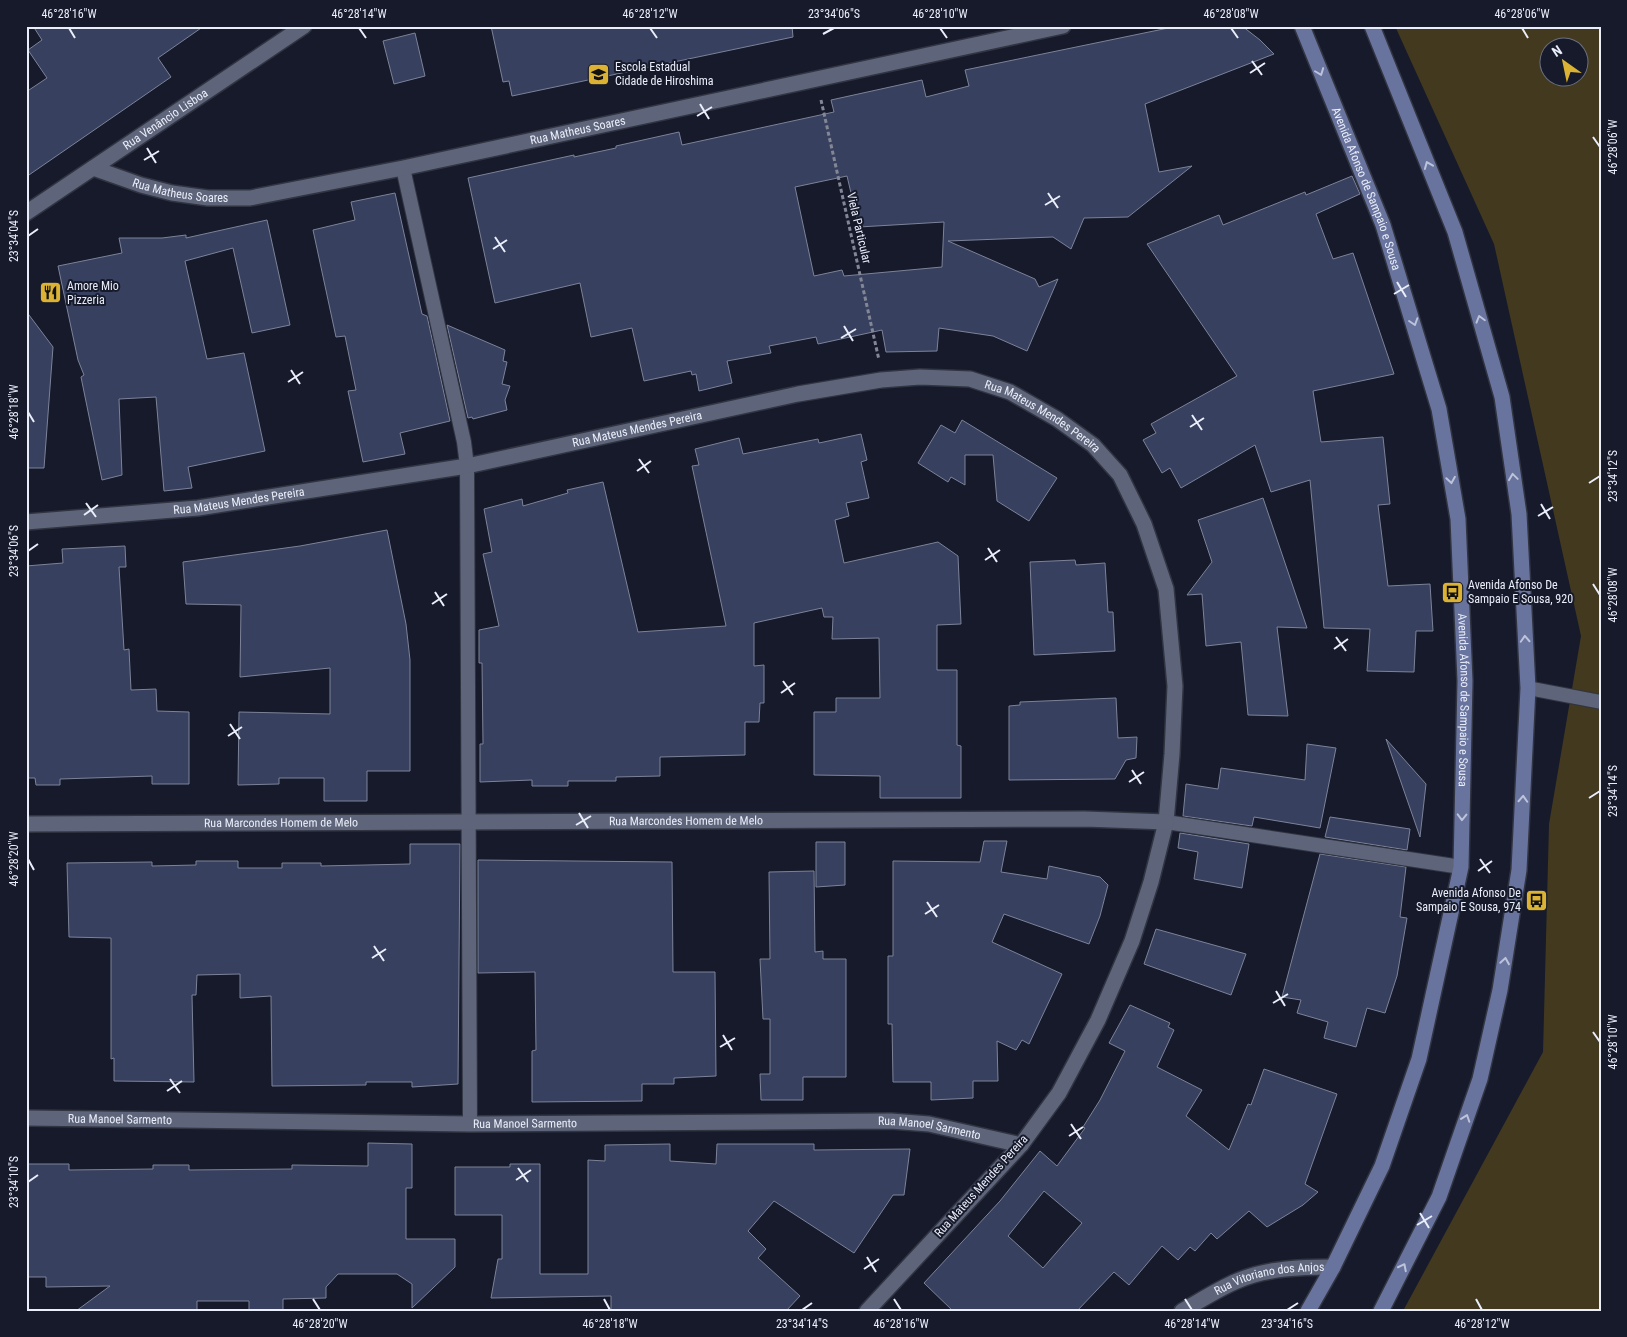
<svg xmlns="http://www.w3.org/2000/svg" width="1627" height="1337" font-family="'Roboto Condensed',sans-serif">
  <style>
    .green { fill: #42391f; fill-rule: evenodd }
    .building { fill: #37405e; stroke: #7c8399; fill-rule: evenodd }
    .lines { fill: none; stroke-linecap: round; stroke-linejoin: round }
    .service-casing { stroke: #313441; stroke-width: 16 }
    .minor-casing { stroke: #313441; stroke-width: 18 }
    .tertiary-casing { stroke: #313441; stroke-width: 18 }
    .secondary-casing { stroke: #313441; stroke-width: 18 }
    .path { stroke: #838795; stroke-width: 3; stroke-dasharray: 4 2.5; stroke-linecap: butt }
    .service { stroke: #5e6479; stroke-width: 14 }
    .minor { stroke: #5e6479; stroke-width: 15 }
    .tertiary { stroke: #5e6479; stroke-width: 15 }
    .secondary { stroke: #68739e; stroke-width: 15 }
    .oneway { stroke: #bcc3da }
    .ticks { fill: none; stroke: #eaeefa; stroke-width: 2 }
    .labels { text-anchor: middle; dominant-baseline: central; stroke-width: 4; stroke-linejoin: round; paint-order: stroke }
    .poi-label { font-size: 12px; fill: #eaeefa; stroke: #161a2b; text-anchor: start }
    .street-label { font-size: 12px; fill: #eaeefa; stroke: #161a2b }
    .neatline { fill: none; stroke: #eaeefa; stroke-width: 2 }
    .ticks-label { font-size: 12px; text-anchor: middle; fill: #eaeefa }
  </style>
  <rect width="100%" height="100%" fill="#161a2b"/>
  <!-- green -->
  <path class="green" d="M1395,26H1601V1311H1403L1543,1052L1549,824L1581,636L1494,244ZM1550,48H1580V78H1550Z"/>
  <!-- building -->
  <g class="building">
    <polygon points="33,26 204,26 158,58 171,77 26,177 26,92 47,78 28,50 42,40"/>
    <polygon points="491,26 792,26 793,37 512,96 509,81 503,82"/>
    <path d="M1178,26H1242L1260,40L1274,54L1145,104L1159,172L1192,166L1128,217L1084,218L1071,249L1053,237L948,241L1035,279L1039,287L1058,279L1027,351L993,336L939,328L937,351L886,352L882,330L818,344L816,337L769,346L771,353L727,361L732,383L699,391L696,374L692,375L691,371L644,381L632,328L591,337L580,283L495,303L468,178L574,155V157L616,148V146L679,132L682,145L834,112L831,100L922,80L926,97L969,86L965,70ZM847,176L859,227L944,222L942,267L844,276L842,270L814,276L795,187Z"/>
    <polygon points="415,33 425,76 394,84 383,41"/>
    <polygon points="1352,176 1360,194 1316,214 1333,259 1353,253 1394,374 1313,391 1321,442 1383,437 1390,504 1378,505 1388,586 1430,584 1433,631 1416,631 1414,672 1367,671 1370,629 1324,628 1310,480 1271,492 1255,445 1181,488 1170,468 1162,473 1143,440 1156,433 1151,424 1237,376 1147,244 1219,215 1223,225 1305,192 1306,195"/>
    <polygon points="395,193 422,314 427,316 450,421 400,433 405,454 363,462 348,391 356,390 345,336 336,337 313,230 355,220 351,202"/>
    <polygon points="267,220 290,325 252,333 233,248 185,261 207,359 244,353 265,451 188,467 192,488 164,491 156,397 119,399 122,475 102,480 81,377 84,375 78,360 58,266 122,253 119,238 162,238 186,235 186,238"/>
    <polygon points="26,311 53,347 44,468 26,468"/>
    <polygon points="447,325 505,350 503,361 507,362 502,384 510,386 505,400 507,410 473,419 472,417 468,418"/>
    <polygon points="962,420 1057,478 1029,521 997,501 993,455 965,455 965,485 951,477 948,482 918,463 941,425 955,433"/>
    <polygon points="861,434 867,460 861,462 869,498 846,503 849,516 835,520 844,563 938,542 958,556 961,624 937,625 937,670 957,670 957,745 961,746 961,798 880,798 880,776 814,775 814,712 836,712 836,698 880,698 879,638 832,639 833,617 824,617 822,608 754,623 754,666 764,665 764,703 760,703 759,722 745,722 745,755 660,757 660,776 616,777 616,781 568,781 568,786 532,786 532,780 480,782 480,744 483,744 482,663 479,663 479,630 499,626 483,554 492,552 484,509 522,499 523,506 568,493 567,490 603,482 638,632 726,626 692,466 699,465 695,449 739,438 743,454 818,439 819,443"/>
    <polygon points="1263,498 1307,628 1277,627 1288,716 1248,715 1241,642 1206,646 1202,594 1187,595 1212,562 1198,520"/>
    <polygon points="387,530 406,624 410,660 410,771 367,771 367,801 324,801 324,778 279,778 279,784 238,785 239,712 330,714 330,668 240,677 241,605 186,604 183,562 300,546"/>
    <polygon points="125,546 126,567 119,567 124,650 129,649 131,690 156,689 157,711 189,712 189,784 152,784 152,776 60,779 60,785 36,785 35,778 26,778 26,566 63,563 62,549"/>
    <polygon points="1075,560 1076,565 1105,563 1108,612 1113,612 1115,651 1034,655 1030,562"/>
    <polygon points="1116,698 1118,738 1137,737 1136,758 1126,760 1115,779 1009,780 1009,706 1020,705 1020,702"/>
    <polygon points="1386,739 1426,784 1420,837"/>
    <polygon points="1307,744 1336,748 1320,828 1254,817 1252,826 1183,816 1186,784 1218,789 1221,768 1305,780"/>
    <polygon points="1330,817 1410,829 1407,850 1325,837"/>
    <polygon points="1180,833 1249,844 1242,888 1194,879 1198,852 1178,848"/>
    <polygon points="984,841 1007,841 1001,872 1047,879 1049,866 1100,877 1108,885 1100,916 1089,944 1004,914 992,942 1062,974 1029,1044 1022,1040 1016,1050 997,1041 998,1081 973,1081 973,1098 931,1100 931,1082 893,1082 892,1024 888,1024 888,956 893,956 893,861 980,862"/>
    <polygon points="816,842 845,842 845,885 816,887"/>
    <polygon points="410,844 460,844 458,1084 412,1087 412,1082 366,1082 366,1085 272,1086 271,996 240,998 240,974 197,975 196,995 192,995 194,1082 114,1081 114,1058 111,1059 111,938 69,937 67,863 152,862 152,866 196,865 196,861 238,861 238,868 282,868 282,863 321,863 321,866 410,864"/>
    <polygon points="1320,854 1406,867 1400,917 1407,918 1397,976 1385,1013 1367,1008 1356,1047 1324,1038 1328,1022 1297,1013 1301,1000 1282,997"/>
    <polygon points="478,860 672,862 673,972 715,972 716,1076 674,1078 674,1084 642,1084 642,1101 532,1102 532,1051 536,1050 535,972 478,973"/>
    <polygon points="814,871 815,952 823,951 823,959 846,959 846,1077 803,1077 803,1100 761,1100 760,1074 770,1074 770,1019 763,1019 760,959 770,959 769,872"/>
    <polygon points="1156,929 1246,954 1231,995 1144,964"/>
    <path d="M1130,1005L1170,1023L1168,1027L1174,1030L1157,1067L1202,1090L1186,1116L1229,1150L1248,1104L1251,1105L1264,1069L1337,1094L1305,1184L1318,1192L1303,1205L1267,1227L1249,1211L1217,1239L1211,1233L1195,1251L1190,1247L1178,1260L1162,1246L1129,1285L1114,1272L1077,1311H953L924,1283L1000,1201L1040,1151L1057,1166L1085,1128L1083,1127L1100,1100L1125,1051L1109,1043ZM1044,1191L1082,1223L1043,1268L1008,1236Z"/>
    <polygon points="368,1143 412,1144 412,1188 406,1188 406,1239 455,1239 455,1267 412,1308 412,1284 397,1274 338,1274 326,1287 326,1298 283,1299 283,1311 249,1311 249,1301 197,1301 197,1311 76,1311 110,1286 46,1287 46,1277 26,1277 26,1164 69,1164 69,1170 153,1169 153,1165 189,1165 189,1170 292,1169 292,1165 368,1166"/>
    <polygon points="670,1144 670,1161 716,1164 717,1144 814,1144 814,1150 910,1149 904,1195 893,1195 854,1253 774,1201 748,1231 766,1249 758,1258 800,1296 786,1311 611,1311 611,1296 491,1298 498,1259 502,1259 502,1215 455,1215 455,1167 510,1167 510,1164 540,1164 540,1274 588,1274 588,1160 605,1161 605,1145"/>
  </g>
  <g class="lines">
    <defs>
      <g id="service">
        <polyline points="403,168 464,442 467,466 470,1124"/>
        <polyline points="1528,688 1601,702"/>
        <polyline points="1166,822 1461,867"/>
      </g>
      <g id="minor">
        <path id="s1" d="M93,168L141,185L172,193L208,198H250L403,168L1063,26"/>
        <path id="s2" d="M26,522L198,508L467,466L798,394L881,380L920,377L970,379L1010,392L1057,419L1093,445L1120,475L1144,524L1166,589L1175,686L1172,754L1166,822L1151,882L1132,941L1098,1020L1059,1093L1021,1145L867,1311"/>
        <path id="s3" d="M26,824L1085,819L1166,822"/>
        <path id="s4" d="M26,1118L470,1124L891,1121L929,1124L1021,1145"/>
        <path id="s5" d="M1182,1311C1200,1301 1218,1289 1237,1281C1267,1268 1301,1267 1333,1267"/>
      </g>
      <g id="tertiary">
        <path id="s6" d="M26,213L304,26"/>
      </g>
      <g id="secondary">
        <path id="s7" d="M1302,26L1383,225L1439,409L1458,519L1465,681L1461,867L1419,1059L1382,1166L1333,1267L1308,1311"/>
        <polyline points="1372,26 1455,232 1502,397 1519,514 1528,688 1519,870 1500,990 1480,1079 1439,1197 1381,1311"/>
      </g>
    </defs>
    <!-- service casing -->
    <use href="#service" class="service-casing"/>
    <!-- minor casing -->
    <use href="#minor" class="minor-casing"/>
    <!-- tertiary casing -->
    <use href="#tertiary" class="tertiary-casing"/>
    <!-- secondary casing -->
    <use href="#secondary" class="secondary-casing"/>
    <!-- path -->
    <polyline class="path" points="821,100 879,360"/>
    <!-- service -->
    <use href="#service" class="service"/>
    <!-- minor -->
    <use href="#minor" class="minor"/>
    <!-- tertiary -->
    <use href="#tertiary" class="tertiary"/>
    <!-- secondary -->
    <use href="#secondary" class="secondary"/>
  </g>
  <!-- one-way arrows -->
  <defs><path id="oneway-chevron" d="M-2-3.5L2.5 0L-2 3.5" fill="none" stroke-width="1.6" stroke-linecap="round" stroke-linejoin="round" transform="scale(1.25)"/></defs>
  <g class="oneway">
    <use href="#oneway-chevron" transform="translate(1320 72) rotate(69)"/>
    <use href="#oneway-chevron" transform="translate(1428 165) rotate(-112)"/>
    <use href="#oneway-chevron" transform="translate(1480 319) rotate(-106)"/>
    <use href="#oneway-chevron" transform="translate(1414 322) rotate(72)"/>
    <use href="#oneway-chevron" transform="translate(1513 477) rotate(-98)"/>
    <use href="#oneway-chevron" transform="translate(1451 480) rotate(81)"/>
    <use href="#oneway-chevron" transform="translate(1525 639) rotate(-93)"/>
    <use href="#oneway-chevron" transform="translate(1523 799) rotate(-87)"/>
    <use href="#oneway-chevron" transform="translate(1462 817) rotate(91)"/>
    <use href="#oneway-chevron" transform="translate(1505 961) rotate(-81)"/>
    <use href="#oneway-chevron" transform="translate(1466 1118) rotate(-71)"/>
    <use href="#oneway-chevron" transform="translate(1403 1267) rotate(-63)"/>
  </g>
  <!-- ticks -->
  <path class="ticks" d="M69,28L75,38M359,28L366,38M650,28L657,38M940,28L947,38M1231,28L1238,38M1522,28L1528,38M823,34L834,28M1252,61L1262,75M1250,73L1265,63M700,104L709,119M697,116L712,107M1593,137L1600,147M147,148L156,163M144,160L159,151M1048,193L1058,208M1045,205L1060,196M28,236L38,229M495,237L505,252M493,249L507,240M1397,282L1406,297M1394,294L1409,285M844,326L853,341M841,338L856,329M291,370L300,384M288,382L303,372M28,412L34,422M1192,415L1202,430M1190,427L1204,418M639,459L649,473M637,471L651,461M1589,483L1600,476M86,503L96,517M1541,504L1550,519M84,515L98,505M1538,516L1553,507M988,548L997,562M28,551L38,544M985,560L1000,550M1593,584L1600,595M435,592L444,606M432,604L447,594M1336,637L1346,651M1334,649L1348,639M783,681L793,695M781,693L795,683M230,724L240,739M228,736L242,727M1132,770L1141,784M1129,782L1144,772M1589,798L1600,791M579,813L588,828M576,825L591,816M28,859L34,870M1480,859L1490,873M1478,871L1492,861M927,902L937,917M925,914L939,905M374,946L384,961M372,958L386,949M1276,991L1285,1006M1273,1003L1288,994M1593,1032L1600,1042M723,1035L732,1050M720,1047L735,1038M170,1079L180,1093M167,1091L182,1081M1071,1124L1081,1139M1069,1136L1083,1127M518,1168L528,1182M516,1180L531,1170M28,1182L38,1175M1420,1213L1429,1228M1417,1225L1432,1216M867,1257L876,1272M864,1269L879,1259M313,1299L320,1310M604,1299L610,1310M894,1299L901,1310M1185,1299L1192,1310M1476,1299L1482,1310M802,1310L812,1303M1287,1310L1298,1303"/>
  <!-- icons -->
  <defs>
    <symbol id="school-square" viewBox="-11 -11 22 22"><rect x="-9" y="-9" width="18" height="18" rx="4" fill="#dbb233" stroke="#161a2b"/><path d="M0-5L7-2L0 1L-7-2ZM-4 1L0 2.5L4 1V4Q0 6-4 4Z" fill="#111"/></symbol>
    <symbol id="restaurant-square" viewBox="-11 -11 22 22"><rect x="-9" y="-9" width="18" height="18" rx="4" fill="#dbb233" stroke="#161a2b"/><path d="M-5-6h1v4h1v-4h1v4h1v-4h1v5L-1.5 .5V6h-2V.5L-5-1ZM5-6V6H3V1.5H1.5Q1.5-4 5-6Z" fill="#111"/></symbol>
    <symbol id="bus-square" viewBox="-11 -11 22 22"><rect x="-9" y="-9" width="18" height="18" rx="4" fill="#dbb233" stroke="#161a2b"/><path d="M-5-6H5V4H4V6H2V4H-2V6H-4V4H-5ZM-3.5-4V0h7V-4ZM-3.5 1.2v1.5H-2V1.2ZM2 1.2v1.5H3.5V1.2Z" fill="#111"/></symbol>
  </defs>
  <g fill-rule="evenodd">
    <use href="#school-square" x="586" y="62" width="25" height="25"/>
    <use href="#restaurant-square" x="38" y="280" width="25" height="25"/>
    <use href="#bus-square" x="1440" y="580" width="25" height="25"/>
    <use href="#bus-square" x="1524" y="888" width="25" height="25"/>
  </g>
  <g class="labels">
    <!-- poi labels -->
    <g class="poi-label">
      <text x="615" y="67">Escola Estadual<tspan x="615" dy="14">Cidade de Hiroshima</tspan></text>
      <text x="67" y="286">Amore Mio<tspan x="67" dy="14">Pizzeria</tspan></text>
      <text x="1468" y="585">Avenida Afonso De<tspan x="1468" dy="14">Sampaio E Sousa, 920</tspan></text>
      <text x="1521" y="893" text-anchor="end">Avenida Afonso De<tspan x="1521" dy="14">Sampaio E Sousa, 974</tspan></text>
    </g>
    <!-- street labels -->
    <g class="street-label">
      <text stroke="none"><textPath href="#s6" startOffset="168">Rua Venâncio Lisboa</textPath></text>
      <text stroke="none"><textPath href="#s1" startOffset="496">Rua Matheus Soares</textPath></text>
      <text stroke="none"><textPath href="#s1" startOffset="91">Rua Matheus Soares</textPath></text>
      <text stroke="none"><textPath href="#s7" startOffset="175">Avenida Afonso de Sampaio e Sousa</textPath></text>
      <text transform="translate(859 228) rotate(77)">Viela Particular</text>
      <text stroke="none"><textPath href="#s2" startOffset="1039">Rua Mateus Mendes Pereira</textPath></text>
      <text stroke="none"><textPath href="#s2" startOffset="619">Rua Mateus Mendes Pereira</textPath></text>
      <text stroke="none"><textPath href="#s2" startOffset="214">Rua Mateus Mendes Pereira</textPath></text>
      <text stroke="none"><textPath href="#s7" startOffset="700">Avenida Afonso de Sampaio e Sousa</textPath></text>
      <text stroke="none"><textPath href="#s3" startOffset="660">Rua Marcondes Homem de Melo</textPath></text>
      <text stroke="none"><textPath href="#s3" startOffset="255">Rua Marcondes Homem de Melo</textPath></text>
      <text stroke="none"><textPath href="#s4" startOffset="94">Rua Manoel Sarmento</textPath></text>
      <text stroke="none"><textPath href="#s4" startOffset="499">Rua Manoel Sarmento</textPath></text>
      <text stroke="none"><textPath href="#s4" startOffset="904">Rua Manoel Sarmento</textPath></text>
      <text transform="translate(981 1186) rotate(-48)">Rua Mateus Mendes Pereira</text>
      <text stroke="none"><textPath href="#s5" startOffset="95">Rua Vitoriano dos Anjos</textPath></text>
    </g>
  </g>
  <!-- border -->
  <rect width="1627" height="1337" fill="none" stroke="#161a2b" stroke-width="55"/>
  <!-- north arrow -->
  <g transform="translate(1564 62) rotate(327)"><circle r="24" fill="#161a2b" stroke="#6b6f7e"/>
  <path d="M0-4L9 19L0 12L-9 19Z" fill="#dbb233"/>
  <text y="-8" font-size="14" font-weight="bold" text-anchor="middle" fill="#eaeefa">N</text>
  </g>
  <rect x="28" y="28" width="1572" height="1282" class="neatline"/>
  <g class="ticks-label">
    <text x="69" y="18">46°28'16"W</text>
    <text x="359" y="18">46°28'14"W</text>
    <text x="650" y="18">46°28'12"W</text>
    <text x="834" y="18">23°34'06"S</text>
    <text x="940" y="18">46°28'10"W</text>
    <text x="1231" y="18">46°28'08"W</text>
    <text x="1522" y="18">46°28'06"W</text>
    <text transform="translate(1613 147) rotate(-90)" y="4">46°28'06"W</text>
    <text transform="translate(14 236) rotate(-90)" y="4">23°34'04"S</text>
    <text transform="translate(14 412) rotate(-90)" y="4">46°28'18"W</text>
    <text transform="translate(1613 476) rotate(-90)" y="4">23°34'12"S</text>
    <text transform="translate(14 551) rotate(-90)" y="4">23°34'06"S</text>
    <text transform="translate(1613 595) rotate(-90)" y="4">46°28'08"W</text>
    <text transform="translate(1613 791) rotate(-90)" y="4">23°34'14"S</text>
    <text transform="translate(14 859) rotate(-90)" y="4">46°28'20"W</text>
    <text transform="translate(1613 1042) rotate(-90)" y="4">46°28'10"W</text>
    <text transform="translate(14 1182) rotate(-90)" y="4">23°34'10"S</text>
    <text x="320" y="1328">46°28'20"W</text>
    <text x="610" y="1328">46°28'18"W</text>
    <text x="802" y="1328">23°34'14"S</text>
    <text x="901" y="1328">46°28'16"W</text>
    <text x="1192" y="1328">46°28'14"W</text>
    <text x="1287" y="1328">23°34'16"S</text>
    <text x="1482" y="1328">46°28'12"W</text>
  </g>
</svg>
